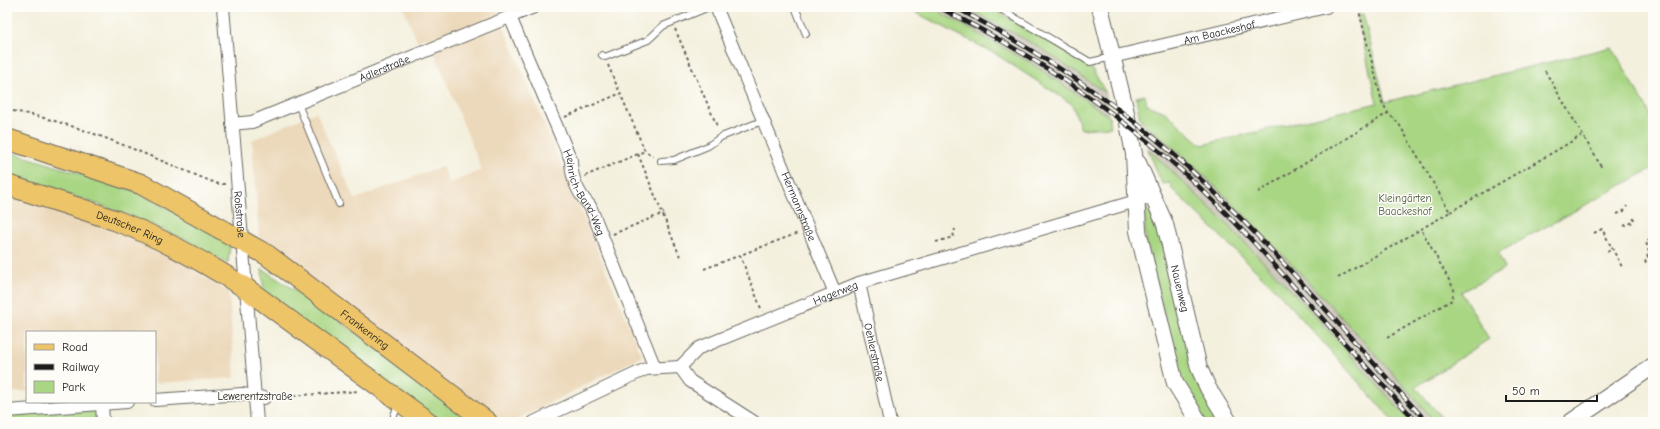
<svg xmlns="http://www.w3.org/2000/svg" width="1660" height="429" font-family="'Comic Neue',sans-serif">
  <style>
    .built { fill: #ecd8ba }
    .industrial { fill: #cbc3b8 }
    .green { fill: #a9d683; stroke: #627950 }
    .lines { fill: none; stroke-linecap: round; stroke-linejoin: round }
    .service-casing { stroke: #686660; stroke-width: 8 }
    .minor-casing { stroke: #686660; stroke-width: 14 }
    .tertiary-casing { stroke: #686660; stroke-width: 18 }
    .primary-casing { stroke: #686660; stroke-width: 22 }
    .path { stroke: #686660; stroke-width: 2; stroke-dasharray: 3 3; stroke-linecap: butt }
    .service { stroke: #fff; stroke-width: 6 }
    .minor { stroke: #fff; stroke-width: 12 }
    .tertiary { stroke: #fff; stroke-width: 16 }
    .primary { stroke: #eec469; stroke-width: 20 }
    .rail-casing { stroke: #1c1c1c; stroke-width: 4.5 }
    .rail { stroke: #fdfcf7; stroke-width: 3; stroke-dasharray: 9; stroke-linecap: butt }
    .labels { text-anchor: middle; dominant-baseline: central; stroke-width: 3; stroke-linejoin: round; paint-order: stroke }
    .street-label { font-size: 11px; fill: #1c1c1c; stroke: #fdfcf7 }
    .park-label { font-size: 11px; fill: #4d5d40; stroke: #fdfcf7 }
  </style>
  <rect width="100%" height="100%" fill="#fdfcf7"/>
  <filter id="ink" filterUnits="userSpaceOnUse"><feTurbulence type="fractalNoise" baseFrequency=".025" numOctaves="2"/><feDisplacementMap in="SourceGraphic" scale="8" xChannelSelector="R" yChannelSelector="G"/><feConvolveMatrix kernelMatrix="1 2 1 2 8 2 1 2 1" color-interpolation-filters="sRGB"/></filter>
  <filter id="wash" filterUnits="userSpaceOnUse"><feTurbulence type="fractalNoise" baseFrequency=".012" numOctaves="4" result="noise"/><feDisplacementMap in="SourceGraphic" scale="16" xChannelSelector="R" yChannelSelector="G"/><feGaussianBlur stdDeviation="0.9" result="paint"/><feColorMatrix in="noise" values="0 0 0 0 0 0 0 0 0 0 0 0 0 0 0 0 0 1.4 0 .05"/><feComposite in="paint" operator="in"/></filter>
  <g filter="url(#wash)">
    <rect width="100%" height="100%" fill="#f4f0de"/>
    <!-- built -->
    <g class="built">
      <polygon points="403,7 501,7 497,9 507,35 642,356 512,422 498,422 259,237 252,140 316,112 355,199 442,166 450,183 482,170 428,37 417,41"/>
      <polygon points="7,194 128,234 160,249 229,292 235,378 155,383 155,332 27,332 27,391 7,393"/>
    </g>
    <!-- industrial -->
    <g class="industrial">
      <polygon points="929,7 965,7 1037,46 1106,93 1109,116 1000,45"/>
      <polygon points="1140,120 1173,145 1208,178 1257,227 1391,370 1435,422 1411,422 1311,311 1222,219 1148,149"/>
    </g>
    <!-- green -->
    <g class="green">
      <polygon points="905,7 929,7 936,10 1031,63 1109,116 1111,127 1081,129 1072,104 994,53"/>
      <polygon points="965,7 990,7 1048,40 1091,67 1106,93 1037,46"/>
      <path d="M1363,14L1385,102L1612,47L1653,119V168L1498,253L1505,268L1461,292L1489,339L1416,387L1445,422H1435C1391,370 1345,321 1298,271C1248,218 1198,166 1140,120L1136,97L1145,95L1147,105L1165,112L1202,145L1377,103L1357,15Z"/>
      <polygon points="1148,149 1222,219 1311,311 1411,422 1394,422 1278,292 1172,189 1170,183 1162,184"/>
      <polygon points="7,151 133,190 224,238 230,247 228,262 223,261 188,241 145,222 106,207 7,175"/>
      <polygon points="1145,206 1160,226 1194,376 1221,422 1205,422 1179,379 1145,235"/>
      <polygon points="262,269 313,302 480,422 435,422 264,295"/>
      <polygon points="102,404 103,422 7,422 7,411"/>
    </g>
  </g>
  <g filter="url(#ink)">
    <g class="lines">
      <defs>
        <g id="service">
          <polyline points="795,7 806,34"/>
          <polyline points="997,7 1090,62 1112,57"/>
          <polyline points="602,55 605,57 648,40 663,26 709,7"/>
          <polyline points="298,104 339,204"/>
          <polyline points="661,161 674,160 708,146 721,137 762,121"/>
          <polyline points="394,422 394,415 399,404"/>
        </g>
        <g id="minor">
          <path id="s1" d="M223,7L257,422"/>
          <path id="s2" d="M716,7L835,293"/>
          <path id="s3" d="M510,17L571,160C571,177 578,194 590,206L655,368"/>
          <path id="s4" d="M1112,57L1326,7"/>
          <path id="s5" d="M232,124L252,122L534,7"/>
          <path id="s6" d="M859,283L890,422"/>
          <polyline points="680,367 690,381 754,422"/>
          <polyline points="155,400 242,394 264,398"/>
          <polyline points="102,404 103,422"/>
          <polyline points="7,411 127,402"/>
          <path id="s7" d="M534,422L646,369L680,367L699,348L859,283L1153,196"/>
        </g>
        <g id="tertiary">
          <polyline points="1100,7 1125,108 1134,154 1138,231 1175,383 1199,422"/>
          <path id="s8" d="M1138,163L1165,224L1199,368L1208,388L1229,422"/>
          <polyline points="1571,422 1653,366"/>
        </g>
        <g id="primary">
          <path id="s9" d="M7,139L141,184L267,255L487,422"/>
          <path id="s10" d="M7,185C44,197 81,208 117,221C162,238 204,262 244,287L428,422"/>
        </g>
      </defs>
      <!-- service casing -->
      <use href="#service" class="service-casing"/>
      <!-- minor casing -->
      <use href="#minor" class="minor-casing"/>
      <!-- tertiary casing -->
      <use href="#tertiary" class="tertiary-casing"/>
      <!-- primary casing -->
      <use href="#primary" class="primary-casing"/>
      <!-- path -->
      <g class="path">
        <polyline points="675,29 718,128"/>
        <polyline points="608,65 645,151 653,156"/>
        <polyline points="1545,71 1602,168"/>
        <path d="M7,110C80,122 149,157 218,184H227"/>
        <polyline points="565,117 621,93"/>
        <polyline points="638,154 681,259"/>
        <polyline points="585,176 645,151"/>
        <polyline points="1258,192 1388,113"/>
        <polyline points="1450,212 1581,136"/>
        <polyline points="1617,214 1624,211 1627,206"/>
        <polyline points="1624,226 1633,222 1634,218"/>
        <polyline points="1594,233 1602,229 1622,267"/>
        <polyline points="613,234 664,213"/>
        <polyline points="936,242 953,237 955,229"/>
        <polyline points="1607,252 1612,249"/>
        <polyline points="740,255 762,311"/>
        <polyline points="1645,263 1649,252 1646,242 1649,240"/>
        <polyline points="704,269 798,233"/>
        <polyline points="1338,278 1450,212 1399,124 1388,113 1382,102 1358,7"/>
        <polyline points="1387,338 1452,300 1454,289 1421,229"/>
        <polyline points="276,397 359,391"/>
      </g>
      <!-- service -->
      <use href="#service" class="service"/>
      <!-- minor -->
      <use href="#minor" class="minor"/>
      <!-- tertiary -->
      <use href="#tertiary" class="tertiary"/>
      <!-- primary -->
      <use href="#primary" class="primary"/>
      <defs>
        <g id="rail">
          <path d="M938,7C1019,47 1096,97 1165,156C1215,199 1259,247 1302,296C1340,338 1378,380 1417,422"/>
          <path d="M955,7C1032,48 1106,95 1171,152C1264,234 1343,331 1427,422"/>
        </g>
      </defs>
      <!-- rail casing -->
      <use href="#rail" class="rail-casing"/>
      <!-- rail -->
      <use href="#rail" class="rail"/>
    </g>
  </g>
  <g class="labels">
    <!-- street labels -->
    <g class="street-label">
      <text stroke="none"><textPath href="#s4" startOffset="110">Am Baackeshof</textPath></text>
      <text stroke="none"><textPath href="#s5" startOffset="163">Adlerstraße</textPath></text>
      <text stroke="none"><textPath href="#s3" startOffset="191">Heinrich-Band-Weg</textPath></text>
      <text stroke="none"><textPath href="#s2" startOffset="216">Hermannstraße</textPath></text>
      <text stroke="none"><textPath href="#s1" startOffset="208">Roßstraße</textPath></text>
      <text stroke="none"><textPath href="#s10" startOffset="130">Deutscher Ring</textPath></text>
      <text stroke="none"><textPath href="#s8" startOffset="133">Nauenweg</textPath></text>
      <text stroke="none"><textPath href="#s7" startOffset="332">Hagerweg</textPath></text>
      <text stroke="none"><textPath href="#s9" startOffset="409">Frankenring</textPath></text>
      <text stroke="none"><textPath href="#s6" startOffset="71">Oehlerstraße</textPath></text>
      <text x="255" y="396">Lewerentzstraße</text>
    </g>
    <!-- park labels -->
    <g class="park-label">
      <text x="1405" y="198">Kleingärten<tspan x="1405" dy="13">Baackeshof</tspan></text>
    </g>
  </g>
  <!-- margin -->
  <rect width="1660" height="429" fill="none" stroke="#fdfcf7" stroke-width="24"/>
  <!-- legend -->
  <rect x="26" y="331" width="130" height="72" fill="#fdfcf7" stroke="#a3a29f"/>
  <rect x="34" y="344" width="20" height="6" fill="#eec469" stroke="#a3a29f"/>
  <text x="62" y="351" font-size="12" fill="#1c1c1c">Road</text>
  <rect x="34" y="364" width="20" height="6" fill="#1c1c1c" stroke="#a3a29f"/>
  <text x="62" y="371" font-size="12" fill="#1c1c1c">Railway</text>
  <rect x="34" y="381" width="20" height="12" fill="#a9d683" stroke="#a3a29f"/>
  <text x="62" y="391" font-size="12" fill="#1c1c1c">Park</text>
  <!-- scale -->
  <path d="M1506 395v6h91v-6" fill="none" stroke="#1c1c1c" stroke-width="2"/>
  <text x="1512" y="395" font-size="12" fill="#1c1c1c" stroke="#fdfcf7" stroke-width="3" paint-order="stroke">50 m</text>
</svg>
